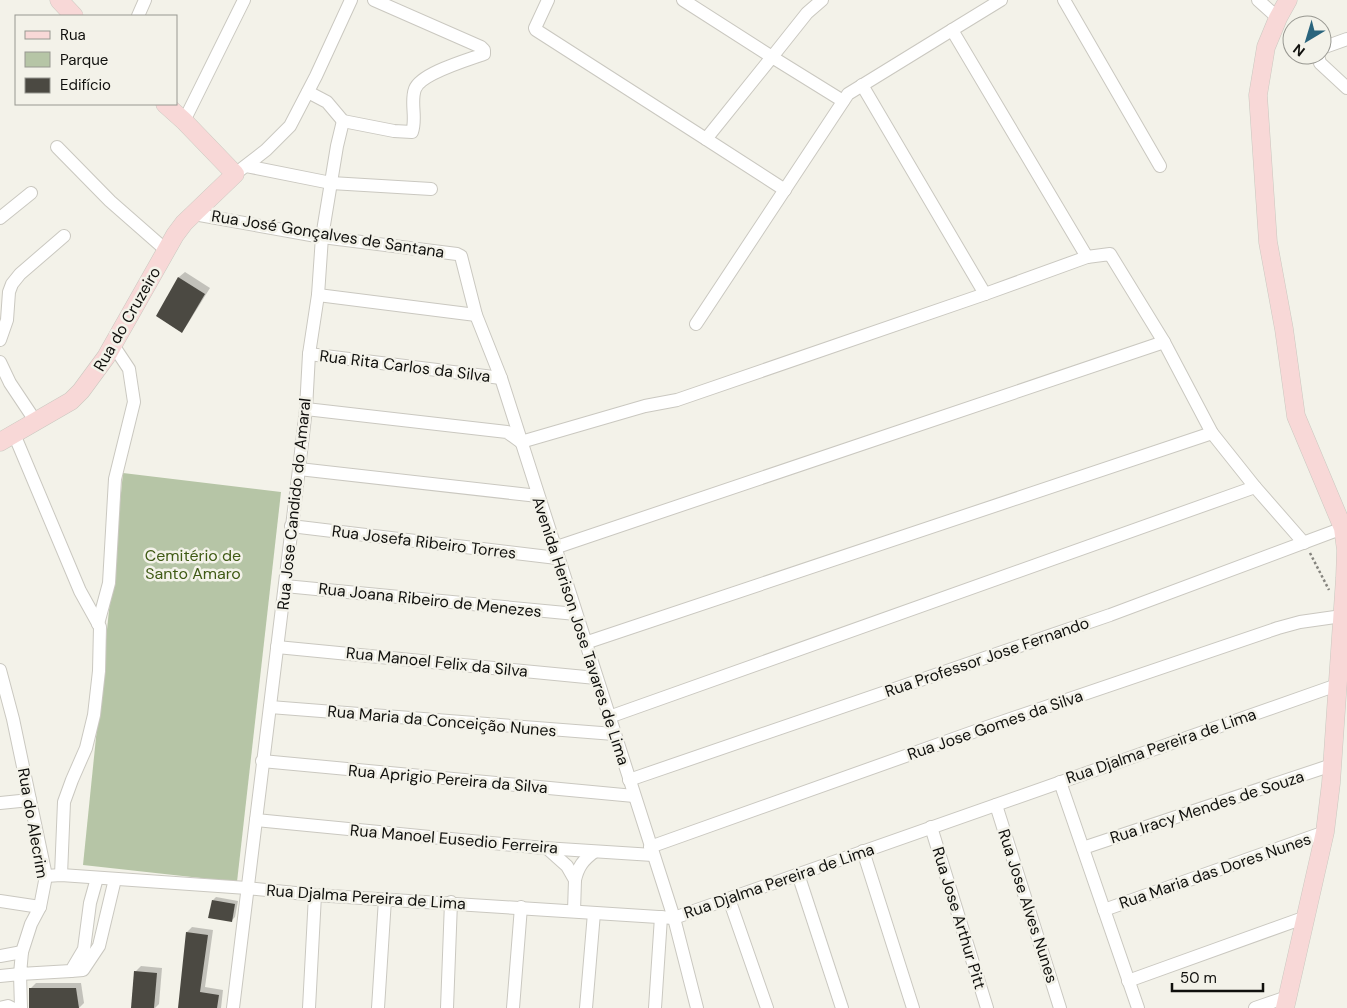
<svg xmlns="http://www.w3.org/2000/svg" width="1347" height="1008" font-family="'DM Sans',sans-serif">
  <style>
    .green { fill: #b6c5a6 }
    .shadow { fill: #0003 }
    .building { fill: #4b4942 }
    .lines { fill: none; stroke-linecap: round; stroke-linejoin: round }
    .street-casing { stroke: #cac8c0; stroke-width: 14 }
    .secondary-casing { stroke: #cac8c0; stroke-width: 19 }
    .path { stroke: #85847e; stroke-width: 2.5; stroke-dasharray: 2.5 2.5; stroke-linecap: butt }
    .street { stroke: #fff; stroke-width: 12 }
    .secondary { stroke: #f8d8d7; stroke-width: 18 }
    .labels { text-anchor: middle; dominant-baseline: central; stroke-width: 5; stroke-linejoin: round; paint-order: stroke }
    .street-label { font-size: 16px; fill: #10100d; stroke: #f3f2e9 }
    .park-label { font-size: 16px; fill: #3f5a14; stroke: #f3f2e9 }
  </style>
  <rect width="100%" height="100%" fill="#f3f2e9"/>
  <!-- green -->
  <polygon class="green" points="123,473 281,492 237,882 83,865"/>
  <!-- shadow -->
  <g class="shadow">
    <polygon points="185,272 210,288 187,325 182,331 158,316 179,277"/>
    <polygon points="216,897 238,901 235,917 232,920 213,900"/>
    <polygon points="192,927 213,930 205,987 223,990 221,1008 179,1008 187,932"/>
    <polygon points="141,966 162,968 159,1004 155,1008 140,1008 135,972"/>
    <polygon points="36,983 81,983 84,1003 79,1008 30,1008 30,989"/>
  </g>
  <!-- building -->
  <g class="building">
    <polygon points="178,277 205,294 182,333 156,316"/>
    <polygon points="212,900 235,904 232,922 208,918"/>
    <polygon points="186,932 208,935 200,992 219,995 217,1008 178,1008"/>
    <polygon points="134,971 157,973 154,1008 131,1008"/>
    <polygon points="29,988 76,988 79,1008 29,1008"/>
  </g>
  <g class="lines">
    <defs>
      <g id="street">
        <polyline points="548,0 535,28 536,30 706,139 772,57 843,101"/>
        <polyline points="683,0 772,57 807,13 822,0"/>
        <polyline points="1001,0 952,30 1087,257"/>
        <polyline points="1064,0 1160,166"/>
        <polyline points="1258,0 1278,18"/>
        <polyline points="138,16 145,0"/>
        <polyline points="1322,48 1347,39"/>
        <polyline points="1318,55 1320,63 1347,88"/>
        <polyline points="862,85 985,294"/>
        <polyline points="308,92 327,102 343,121"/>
        <polyline points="184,121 244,0"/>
        <path d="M343,121L394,131L412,132C417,118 410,102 415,89C421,73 468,60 484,54V50L481,47L374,0"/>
        <polyline points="706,139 785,190"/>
        <polyline points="57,147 110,201 167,251"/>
        <polyline points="246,166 331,183 431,189"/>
        <polyline points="235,174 266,150 290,126 316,76 351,0"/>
        <polyline points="194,214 322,237 457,254 461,256 476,315 501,378 674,918 697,1008"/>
        <polyline points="0,218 31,193"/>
        <polyline points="318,295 476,315"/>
        <polyline points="696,324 848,94 952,30"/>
        <polyline points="0,340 7,320 9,292 12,284 20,274 64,236"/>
        <polyline points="309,354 501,378"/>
        <polyline points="0,362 10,383 36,422"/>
        <polyline points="306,409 507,432 521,442"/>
        <polyline points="14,434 80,591 100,627 99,671 94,715 86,748 72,780 64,802 61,875"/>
        <polyline points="521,442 645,406 677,400 985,294 1087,257 1110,254 1164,342"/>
        <polyline points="299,469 538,496"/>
        <polyline points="291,526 557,558"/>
        <polyline points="554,548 1164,342 1212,433 1255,487 1304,543"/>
        <polyline points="285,586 576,614"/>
        <polyline points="98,624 109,583 115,479 134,402 129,369 113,345"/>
        <polyline points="585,643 1212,433"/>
        <polyline points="277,647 596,678"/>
        <polyline points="0,670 13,719 46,876 40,907 31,924 22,952 20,974 71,971 84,949 90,903 97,878"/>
        <polyline points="270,707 614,734"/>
        <polyline points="609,717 1255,487"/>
        <polyline points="262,761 634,796"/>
        <polyline points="629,780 1110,615 1343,528"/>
        <polyline points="1060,782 1138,1008"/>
        <polyline points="0,803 30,800"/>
        <polyline points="996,805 1060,1008"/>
        <polyline points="256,820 544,848 653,855"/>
        <polyline points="931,827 987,1008"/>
        <polyline points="650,847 987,727 1278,628 1300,622 1342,616"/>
        <polyline points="1083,848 1332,765"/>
        <polyline points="548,849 567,866 575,880 574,911"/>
        <polyline points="863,851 913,1008"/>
        <polyline points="798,874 842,1008"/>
        <polyline points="46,876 61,875 247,888 315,895 674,918 1337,685"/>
        <path d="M575,880C578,867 583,860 594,852"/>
        <polyline points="729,899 767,1008"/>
        <polyline points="0,901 40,907"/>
        <polyline points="1104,910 1325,832"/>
        <polyline points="0,956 22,952"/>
        <polyline points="71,971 83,970 99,946 115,879"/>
        <polyline points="0,976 20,974 21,1008"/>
        <polyline points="1128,981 1306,917"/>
        <polyline points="0,1008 8,1006 12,1008"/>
        <polyline points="233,1008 299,469 306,409 309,354 318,295 322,237 337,146 343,121"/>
        <polyline points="309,1008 315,895"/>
        <polyline points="378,1008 385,899"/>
        <polyline points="447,1008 451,902"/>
        <polyline points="513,1008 521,907"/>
        <polyline points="586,1008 594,913"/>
        <polyline points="655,1008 661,917"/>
        <polyline points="1255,1008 1287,997"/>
      </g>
      <g id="secondary">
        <polyline points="59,0 74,16"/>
        <polyline points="0,442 71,401 81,391 106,357 175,235 184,223 235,174 184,121 165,104"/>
        <polyline points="1285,1008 1325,832 1331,783 1345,578 1346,550 1343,528 1296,416 1284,329 1268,242 1258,95 1266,47 1278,18 1288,0"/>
      </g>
    </defs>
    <!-- street casing -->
    <use href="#street" class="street-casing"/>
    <!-- secondary casing -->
    <use href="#secondary" class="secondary-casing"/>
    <!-- path -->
    <polyline class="path" points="1310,553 1329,590"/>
    <!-- street -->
    <use href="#street" class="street"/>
    <!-- secondary -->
    <use href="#secondary" class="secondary"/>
  </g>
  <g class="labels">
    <!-- street labels -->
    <g class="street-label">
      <text transform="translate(328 234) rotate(9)">Rua José Gonçalves de Santana</text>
      <text transform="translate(127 319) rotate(-60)">Rua do Cruzeiro</text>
      <text transform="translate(405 366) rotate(7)">Rua Rita Carlos da Silva</text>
      <text transform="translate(294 504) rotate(-84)">Rua Jose Candido do Amaral</text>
      <text transform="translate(424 542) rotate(7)">Rua Josefa Ribeiro Torres</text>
      <text transform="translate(430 600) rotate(6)">Rua Joana Ribeiro de Menezes</text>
      <text transform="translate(581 631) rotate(72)">Avenida Herison Jose Tavares de Lima</text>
      <text transform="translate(987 657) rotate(-19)">Rua Professor Jose Fernando</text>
      <text transform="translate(437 662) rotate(6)">Rua Manoel Felix da Silva</text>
      <text transform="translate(442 721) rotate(5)">Rua Maria da Conceição Nunes</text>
      <text transform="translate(995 725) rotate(-19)">Rua Jose Gomes da Silva</text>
      <text transform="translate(1161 746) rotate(-19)">Rua Djalma Pereira de Lima</text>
      <text transform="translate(448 779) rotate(5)">Rua Aprigio Pereira da Silva</text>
      <text transform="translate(1207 807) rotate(-18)">Rua Iracy Mendes de Souza</text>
      <text transform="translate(33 823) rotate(80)">Rua do Alecrim</text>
      <text transform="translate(454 839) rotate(5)">Rua Manoel Eusedio Ferreira</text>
      <text transform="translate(1215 871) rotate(-19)">Rua Maria das Dores Nunes</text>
      <text transform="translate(779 881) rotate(-19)">Rua Djalma Pereira de Lima</text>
      <text transform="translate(366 897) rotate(4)">Rua Djalma Pereira de Lima</text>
      <text transform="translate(1028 906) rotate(72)">Rua Jose Alves Nunes</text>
      <text transform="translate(959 918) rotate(73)">Rua Jose Arthur Pitt</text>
    </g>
    <!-- park labels -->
    <g class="park-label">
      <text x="193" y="555">Cemitério de<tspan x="193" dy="18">Santo Amaro</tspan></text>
    </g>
  </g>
  <!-- legend -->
  <rect x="15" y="15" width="162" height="90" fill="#f3f2e9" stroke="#989891"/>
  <rect x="25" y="31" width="25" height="8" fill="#f8d8d7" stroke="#989891"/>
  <text x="60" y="40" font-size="15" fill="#10100d">Rua</text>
  <rect x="25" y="52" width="25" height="15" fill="#b6c5a6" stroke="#989891"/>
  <text x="60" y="65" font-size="15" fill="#10100d">Parque</text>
  <rect x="25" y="78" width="25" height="15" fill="#4b4942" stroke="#989891"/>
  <text x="60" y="90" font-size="15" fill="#10100d">Edifício</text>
  <!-- north arrow -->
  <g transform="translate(1307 40) rotate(218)"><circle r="24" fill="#f3f2e9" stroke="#989891"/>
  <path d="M0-4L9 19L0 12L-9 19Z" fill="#2a647d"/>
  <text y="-8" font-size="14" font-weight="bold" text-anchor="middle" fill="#10100d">N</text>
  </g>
  <!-- scale -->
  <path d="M1172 983v8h91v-8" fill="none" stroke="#10100d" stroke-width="2.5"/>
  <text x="1180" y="983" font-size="15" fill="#10100d" stroke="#f3f2e9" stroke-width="4" paint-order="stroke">50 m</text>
</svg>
